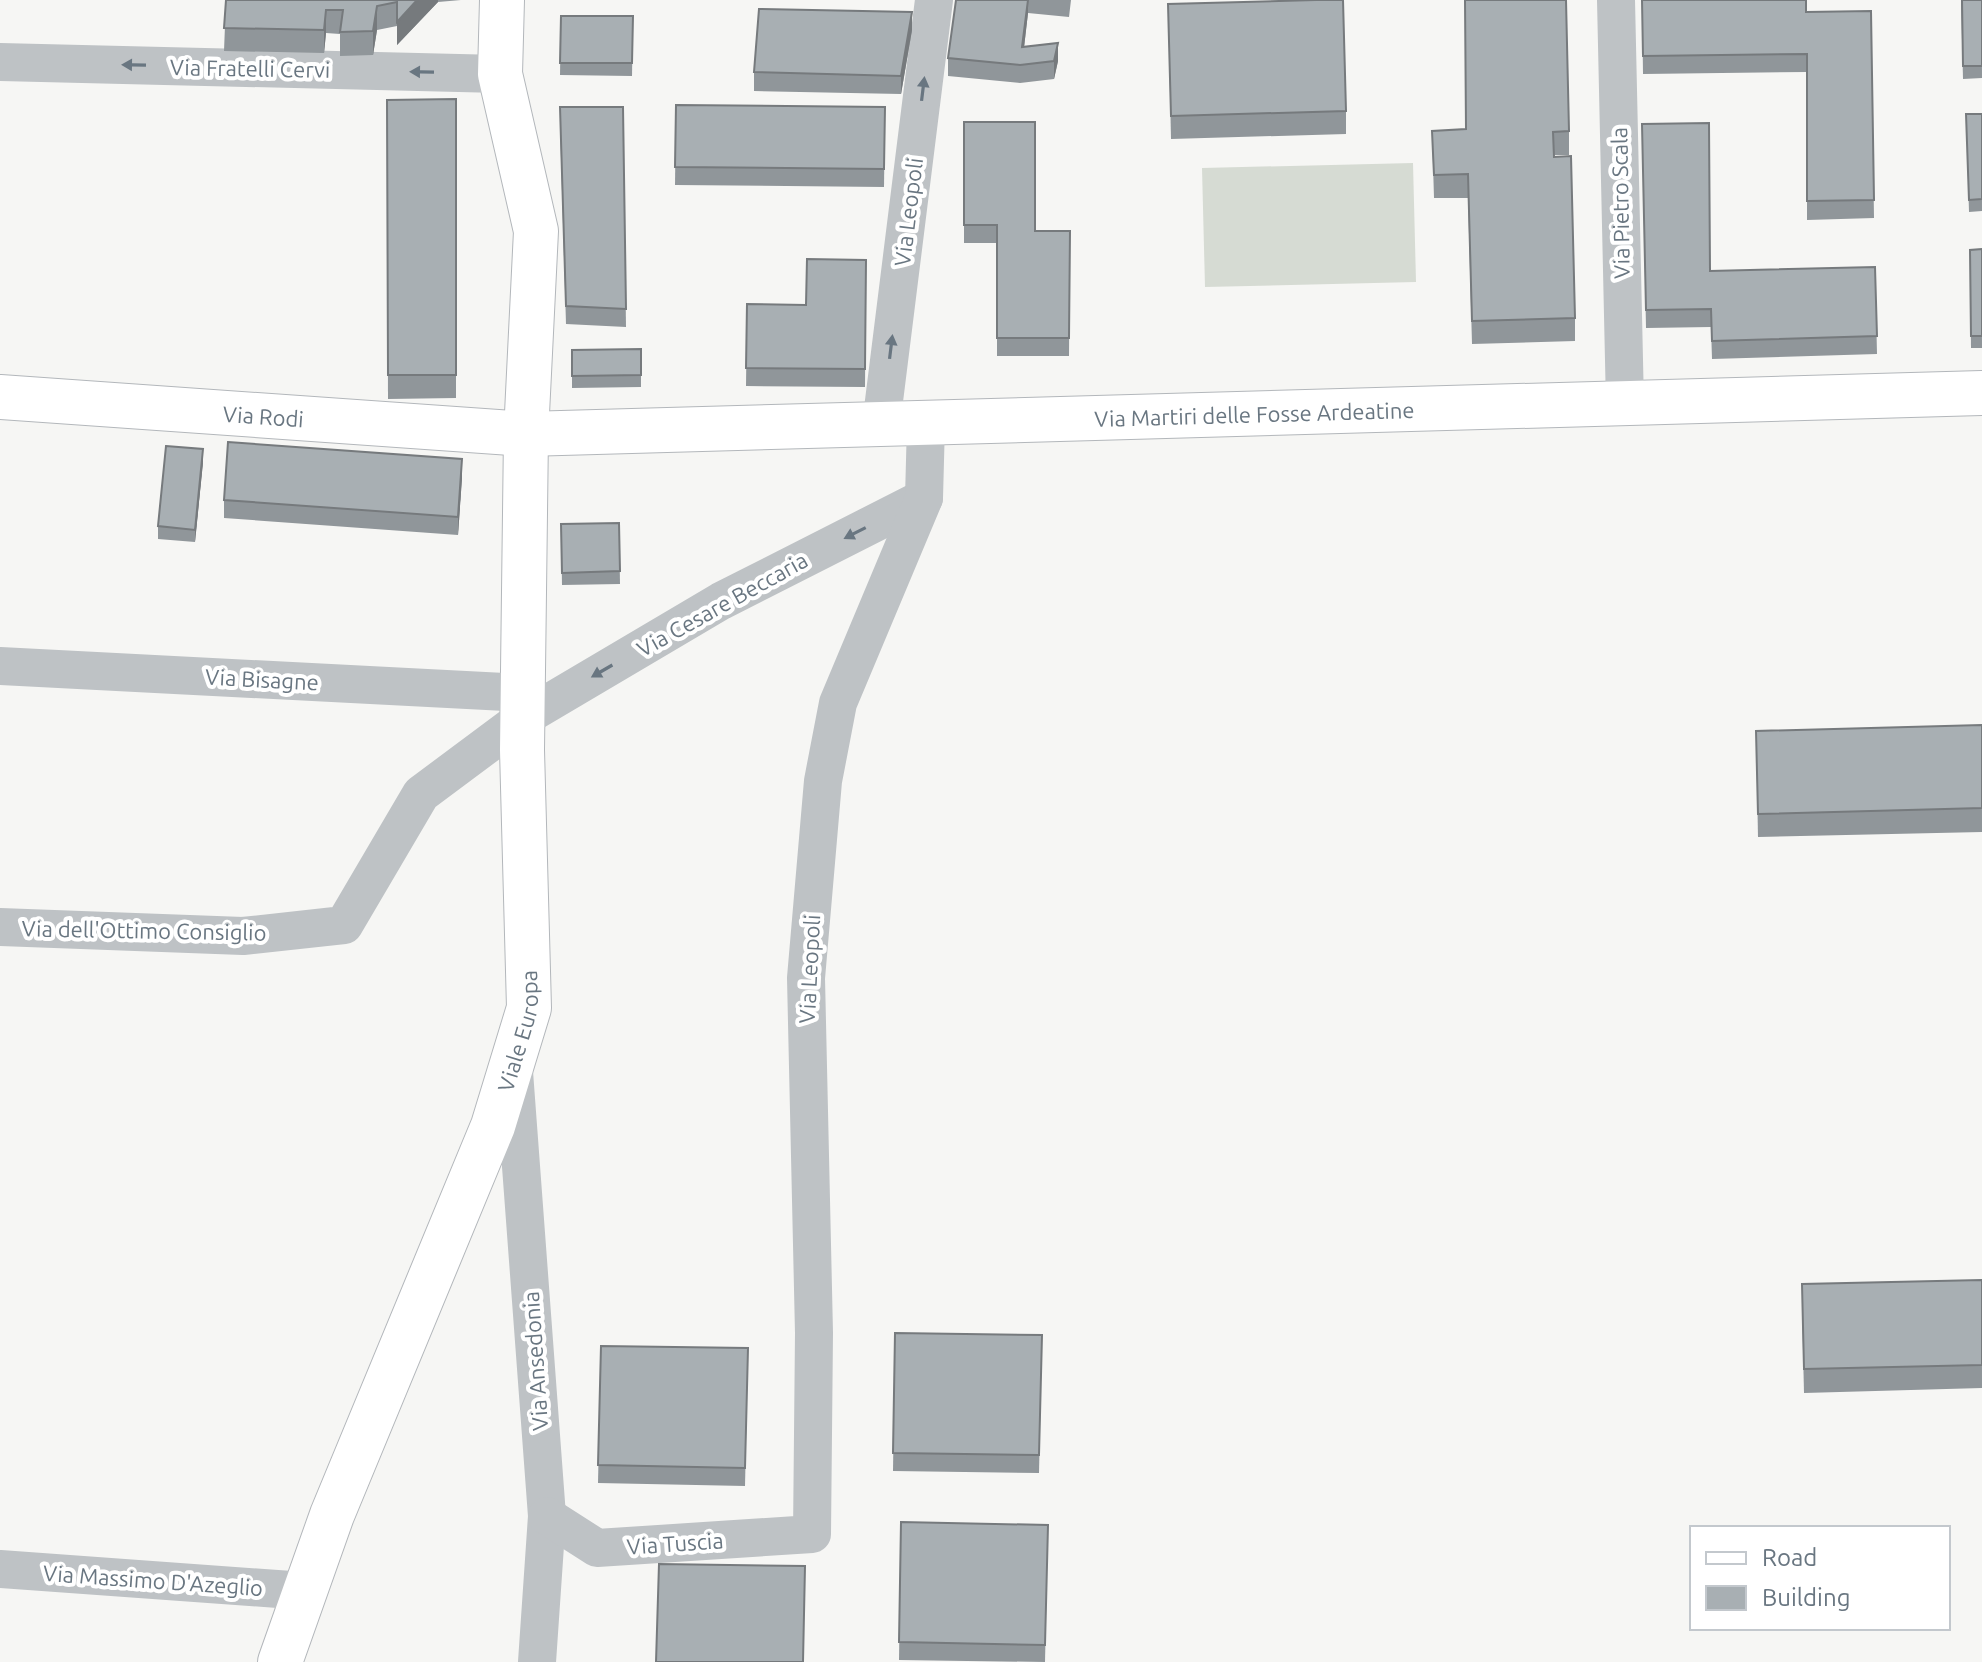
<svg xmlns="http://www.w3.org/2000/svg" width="1982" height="1662" font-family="Ubuntu,sans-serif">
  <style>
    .grass { fill: #d6dbd3 }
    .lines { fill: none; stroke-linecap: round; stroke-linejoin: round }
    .secondary-casing { stroke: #b3b7bb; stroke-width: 46 }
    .street { stroke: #bec2c5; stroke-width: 38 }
    .secondary { stroke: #fff; stroke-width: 44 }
    .wall { fill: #90969a }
    .shaded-wall { fill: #767a7d }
    .building { fill: #a8afb3; stroke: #767a7d; stroke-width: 2 }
    .oneway { fill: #697681 }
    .labels { text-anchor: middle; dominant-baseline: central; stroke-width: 8; stroke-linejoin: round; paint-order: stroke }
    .street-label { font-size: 22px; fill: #697681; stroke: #fff }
  </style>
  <rect width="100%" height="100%" fill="#f6f6f4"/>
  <!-- grass -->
  <polygon class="grass" points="1413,163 1416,282 1205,287 1202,168"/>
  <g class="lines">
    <defs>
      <g id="secondary">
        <path id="s1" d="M0,397L526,434L1982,393"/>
        <path id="s2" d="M280,1662L332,1515L493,1126L529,1008L522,750L526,434L536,231L500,74L502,0"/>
      </g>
    </defs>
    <!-- secondary casing -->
    <use href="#secondary" class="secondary-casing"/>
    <!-- street -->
    <g class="street">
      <polyline points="1616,0 1625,405"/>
      <polyline points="0,62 500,74"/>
      <polyline points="881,425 934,0"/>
      <polyline points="0,666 524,693"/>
      <polyline points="0,927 243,936 344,925 421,794 523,718 721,601 924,498"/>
      <polyline points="514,1072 547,1516 537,1662"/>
      <polyline points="547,1516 597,1548 812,1534 814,1333 806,978 823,781 838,703 924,498 926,423"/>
      <polyline points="0,1569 305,1591"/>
    </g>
    <!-- secondary -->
    <use href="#secondary" class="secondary"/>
  </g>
  <!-- wall -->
  <g class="wall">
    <polygon points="226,0 461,0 438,2 397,45 397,26 377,30 373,55 340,56 340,34 326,33 324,53 224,51"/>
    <polygon points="956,0 1071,0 1069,17 1028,13 1024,47 1058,61 1054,79 1020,83 948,76 948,58"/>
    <polygon points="1642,0 1806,12 1871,11 1874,218 1807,220 1807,72 1643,74"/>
    <polygon points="1961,0 1982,0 1982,78 1963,79"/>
    <polygon points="1168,4 1346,111 1346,134 1171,139"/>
    <polygon points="561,16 633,16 632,76 560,75"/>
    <polygon points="912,30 901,94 754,91 754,72"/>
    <polygon points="456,99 456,398 388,399 387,100"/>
    <polygon points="676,105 885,107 884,187 675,185"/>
    <polygon points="623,107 626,327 566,324 560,125"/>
    <polygon points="1966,114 1982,114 1982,211 1969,212"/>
    <polygon points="964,122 1035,231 1070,231 1069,356 997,356 997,243 964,243"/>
    <polygon points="1642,124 1710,271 1875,267 1877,354 1712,359 1711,327 1646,328"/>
    <polygon points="1432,131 1569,131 1569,155 1553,155 1575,318 1575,341 1472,344 1468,198 1434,198"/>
    <polygon points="1982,249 1982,348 1971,348 1970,250"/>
    <polygon points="866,260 865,387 746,386 747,304 806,305"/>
    <polygon points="641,349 641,387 572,388 572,350"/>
    <polygon points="203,462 195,542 158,539 158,526"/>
    <polygon points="462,477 458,535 224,518 224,500"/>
    <polygon points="619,523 620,584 562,585 561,524"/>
    <polygon points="1982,725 1982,832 1758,837 1756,731"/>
    <polygon points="1982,1280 1982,1388 1804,1393 1802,1308"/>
    <polygon points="895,1333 1042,1335 1039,1473 893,1471"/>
    <polygon points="601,1346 748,1348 745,1486 598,1483"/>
    <polygon points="901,1522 1048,1525 1045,1662 899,1660"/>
  </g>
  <!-- shaded-wall -->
  <g class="shaded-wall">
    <polygon points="417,0 438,0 438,2 397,45 397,22"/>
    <polygon points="1028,0 1028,13 1022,65 1022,47"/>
    <polygon points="377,6 377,30 373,55 373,31"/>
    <polygon points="326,10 326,33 324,53 324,30"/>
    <polygon points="912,12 912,30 901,94 901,76"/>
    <polygon points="1058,43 1058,61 1054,79 1054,61"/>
    <polygon points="203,449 203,462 195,542 195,530"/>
    <polygon points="462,459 462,477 458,535 458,517"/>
  </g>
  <!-- building -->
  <g class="building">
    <polygon points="226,0 417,0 397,22 397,2 377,6 373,31 340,32 343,10 326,10 324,30 224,28"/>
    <polygon points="956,0 1028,0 1022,47 1058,43 1054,61 1020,65 948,58"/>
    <polygon points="1316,0 1343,0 1346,111 1171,116 1168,4"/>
    <polygon points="1465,0 1566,0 1569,131 1553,132 1554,157 1571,156 1575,318 1472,321 1468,174 1434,175 1432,131 1466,129"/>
    <polygon points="1642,0 1806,0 1806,12 1871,11 1874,200 1807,201 1807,54 1643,56"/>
    <polygon points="1962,0 1982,0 1982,66 1963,66"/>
    <polygon points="759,9 912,12 901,76 754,72"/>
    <polygon points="561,16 633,16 632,63 560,63"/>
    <polygon points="456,99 456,375 388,375 387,100"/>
    <polygon points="676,105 885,107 884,169 675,167"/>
    <polygon points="560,107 623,107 626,309 566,306"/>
    <polygon points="1966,114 1982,114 1982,199 1969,200"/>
    <polygon points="964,122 1035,122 1035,231 1070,231 1069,338 997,338 997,225 964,225"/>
    <polygon points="1709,123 1710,271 1875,267 1877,336 1712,341 1711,309 1646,310 1642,124"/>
    <polygon points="1982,249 1982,336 1971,336 1970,250"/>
    <polygon points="807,259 866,260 865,369 746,368 747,304 806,305"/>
    <polygon points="641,349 641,375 572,376 572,350"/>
    <polygon points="228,442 462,459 458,517 224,500"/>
    <polygon points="166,446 203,449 195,530 158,526"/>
    <polygon points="619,523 620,571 562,573 561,524"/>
    <polygon points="1982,725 1982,808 1758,814 1756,731"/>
    <polygon points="1982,1280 1982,1365 1804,1369 1802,1284"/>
    <polygon points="895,1333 1042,1335 1039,1455 893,1453"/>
    <polygon points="601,1346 748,1348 745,1468 598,1465"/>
    <polygon points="901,1522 1048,1525 1045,1645 899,1642"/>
    <polygon points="659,1564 805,1566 803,1662 656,1662"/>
  </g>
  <!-- one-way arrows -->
  <defs><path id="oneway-solid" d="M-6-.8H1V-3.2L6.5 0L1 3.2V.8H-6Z" transform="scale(2)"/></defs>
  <g class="oneway">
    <use href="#oneway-solid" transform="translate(134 65) rotate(-179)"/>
    <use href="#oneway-solid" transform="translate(422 72) rotate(-179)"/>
    <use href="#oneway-solid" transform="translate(923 89) rotate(-83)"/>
    <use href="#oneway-solid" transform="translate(891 347) rotate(-83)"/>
    <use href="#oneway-solid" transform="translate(855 533) rotate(153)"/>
    <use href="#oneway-solid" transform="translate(602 671) rotate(150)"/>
  </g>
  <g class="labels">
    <!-- street labels -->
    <g class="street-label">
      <text transform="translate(250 68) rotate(1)">Via Fratelli Cervi</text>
      <text transform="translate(1620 203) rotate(-91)">Via Pietro Scala</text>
      <text transform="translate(908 212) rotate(-83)">Via Leopoli</text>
      <text stroke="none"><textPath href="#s1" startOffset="264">Via Rodi</textPath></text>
      <text stroke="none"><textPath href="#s1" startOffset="1256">Via Martiri delle Fosse Ardeatine</textPath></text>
      <text transform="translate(722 604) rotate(-29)">Via Cesare Beccaria</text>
      <text transform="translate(262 679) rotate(3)">Via Bisagne</text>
      <text transform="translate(144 930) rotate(1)">Via dell'Ottimo Consiglio</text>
      <text transform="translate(809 969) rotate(-87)">Via Leopoli</text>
      <text stroke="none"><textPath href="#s2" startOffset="676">Viale Europa</textPath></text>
      <text transform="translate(535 1361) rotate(-94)">Via Ansedonia</text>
      <text transform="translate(675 1543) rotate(-4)">Via Tuscia</text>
      <text transform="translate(153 1580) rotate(4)">Via Massimo D'Azeglio</text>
    </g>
  </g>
  <!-- legend -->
  <rect x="1690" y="1526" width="260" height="104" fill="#ffffff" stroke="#c3c8cd" stroke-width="2"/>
  <rect x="1706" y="1552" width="40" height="12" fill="#ffffff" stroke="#c3c8cd" stroke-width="2"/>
  <text x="1762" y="1566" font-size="24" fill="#697681">Road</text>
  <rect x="1706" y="1586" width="40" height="24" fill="#a8afb3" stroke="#c3c8cd" stroke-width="2"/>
  <text x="1762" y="1606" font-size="24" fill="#697681">Building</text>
</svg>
